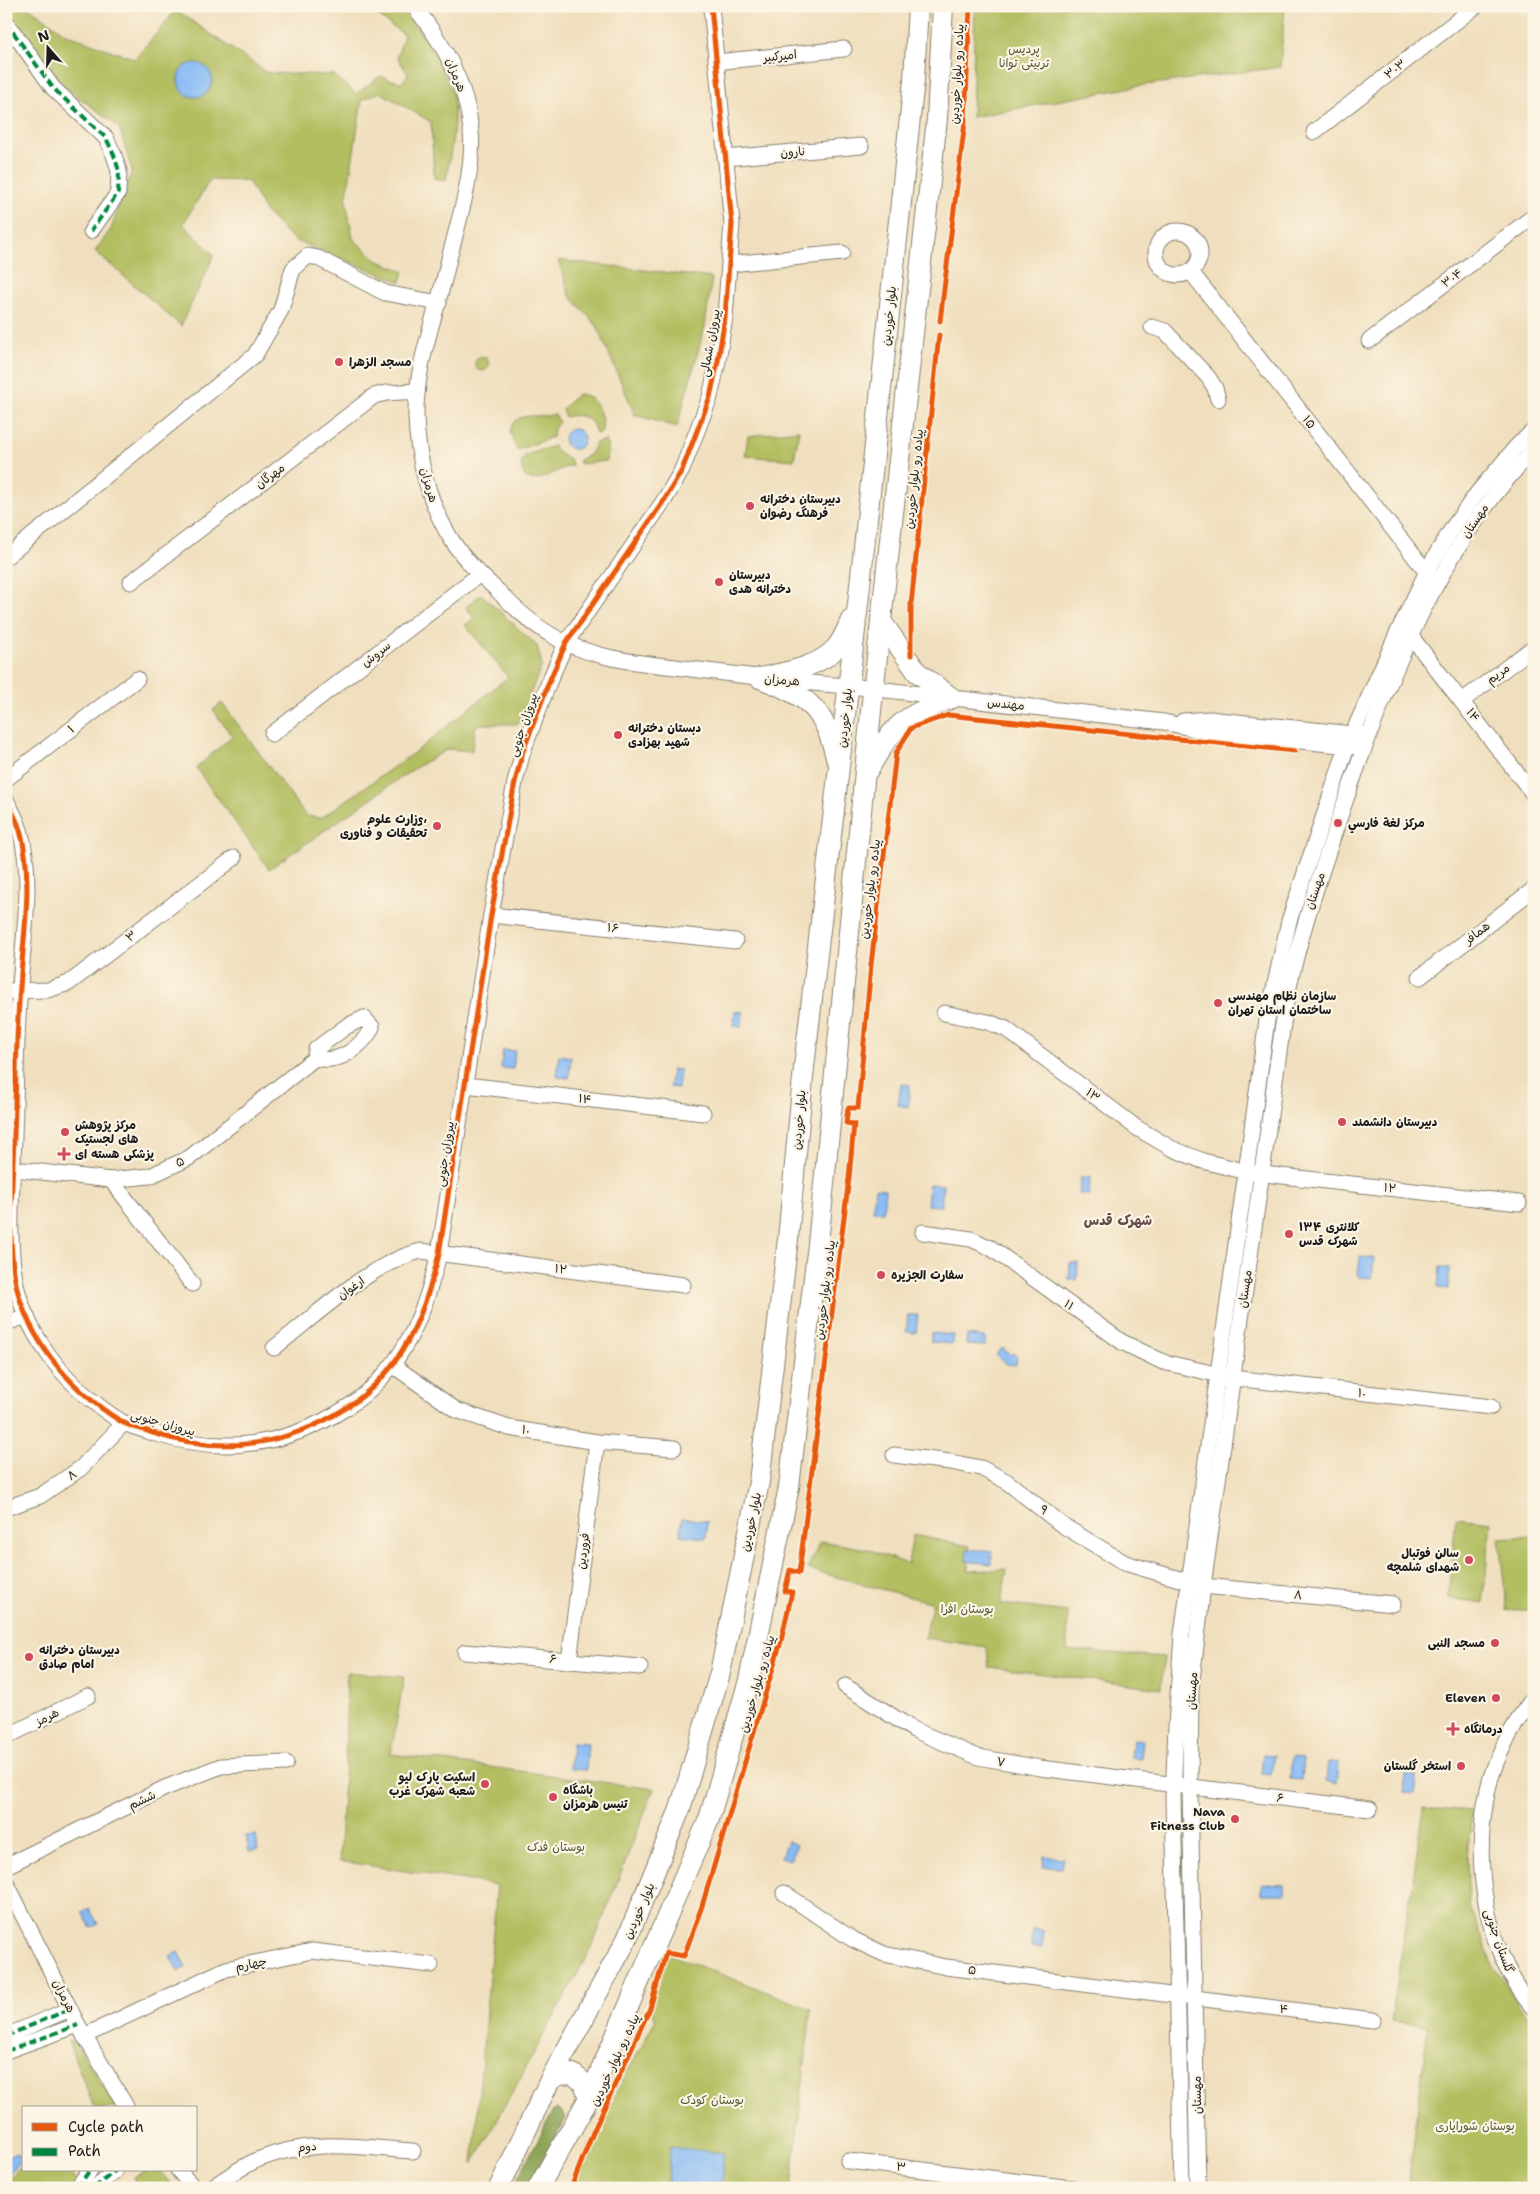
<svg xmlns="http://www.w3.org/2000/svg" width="1540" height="2194" font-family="'Shantell Sans','Playpen Sans Arabic',sans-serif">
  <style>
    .green { fill: #b2be60; stroke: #676d3e }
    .forest { fill: #8da556; stroke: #546039 }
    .water { fill: #88bbf5; stroke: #526c88 }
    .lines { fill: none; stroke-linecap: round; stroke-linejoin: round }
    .minor-casing { stroke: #867e6d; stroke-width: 17 }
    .major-casing { stroke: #867e6d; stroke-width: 22 }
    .minor { stroke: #fff; stroke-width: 15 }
    .major { stroke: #fff; stroke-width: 20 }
    .quiet { stroke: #00873e; stroke-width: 4; stroke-dasharray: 8 4; stroke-linecap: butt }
    .cycleway-casing { stroke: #fcf5e5; stroke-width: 8 }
    .cycleway { stroke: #e8590c; stroke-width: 5 }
    .poi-dot { fill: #d1495b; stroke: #fcf5e5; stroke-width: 2 }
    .labels { text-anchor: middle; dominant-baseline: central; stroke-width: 4.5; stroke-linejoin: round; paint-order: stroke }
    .park-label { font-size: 12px; fill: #505534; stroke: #fcf5e5 }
    .street-label { font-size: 12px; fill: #1c1c1c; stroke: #fcf5e5 }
    .poi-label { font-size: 12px; font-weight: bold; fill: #1c1c1c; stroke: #fcf5e5; text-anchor: start }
    .neighbourhood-label { font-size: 14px; font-weight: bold; fill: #634b48; stroke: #fcf5e5 }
  </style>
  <rect width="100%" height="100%" fill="#fcf5e5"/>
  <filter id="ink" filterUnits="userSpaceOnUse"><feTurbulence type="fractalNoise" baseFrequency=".02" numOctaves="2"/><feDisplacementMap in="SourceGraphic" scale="10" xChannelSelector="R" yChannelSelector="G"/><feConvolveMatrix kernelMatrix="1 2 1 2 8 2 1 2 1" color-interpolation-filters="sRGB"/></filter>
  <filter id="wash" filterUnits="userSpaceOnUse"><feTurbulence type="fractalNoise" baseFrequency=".0096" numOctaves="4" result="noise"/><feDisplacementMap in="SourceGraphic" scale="20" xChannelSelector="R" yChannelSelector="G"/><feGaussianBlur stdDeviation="1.12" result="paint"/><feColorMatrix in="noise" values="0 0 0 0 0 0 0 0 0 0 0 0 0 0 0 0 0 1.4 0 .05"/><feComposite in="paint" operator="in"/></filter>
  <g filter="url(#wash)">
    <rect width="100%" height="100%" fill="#f0dfbe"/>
    <!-- green -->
    <g class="green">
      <path d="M6,6H27L66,34L135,59L176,10L267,73L334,75L356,94L380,76L402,83L408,74L397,57L404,35L365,6H396C404,14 413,22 420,31C429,42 448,79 452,93C458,117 450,156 446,181L434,178L431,122L380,92L362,100L346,201L353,239L378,261L404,271L401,282L294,240L266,213L248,181L210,180L183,224L214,255L181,326L95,251L111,229L132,171L119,127L65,87L8,14Z"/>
      <polygon points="975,6 1285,6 1280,67 1138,86 972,117"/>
      <polygon points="558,260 712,278 705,326 677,427 635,415 597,326 570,296"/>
      <circle cx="482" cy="364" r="7"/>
      <path d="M579,394C597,396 604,416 602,432L596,434C593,417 581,413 565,417L562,409L574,397Z"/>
      <path d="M555,414L559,422L554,428L553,437L517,450L510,432C515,408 538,420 555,414Z"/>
      <polygon points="799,430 794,460 745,456 748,436"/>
      <polygon points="605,440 609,451 606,461 580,464 578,461 590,454 596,443"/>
      <path d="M554,446L558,453L571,460L572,466C555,468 543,484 526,478C522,470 518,463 526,455Z"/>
      <polygon points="481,594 537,646 542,665 518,724 480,724 475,727 472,751 448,749 415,768 269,869 196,768 232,736 213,710 222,703 306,816 321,818 418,750 508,677 465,625 474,618 466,607"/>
      <polygon points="1456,1518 1491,1522 1483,1603 1448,1598"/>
      <polygon points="913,1535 970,1546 968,1571 1007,1569 1001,1604 1068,1612 1067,1650 1164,1657 1161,1689 989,1667 987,1647 924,1638 933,1603 807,1569 821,1541 867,1549 908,1564"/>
      <polygon points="1534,1536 1534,1610 1507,1610 1499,1538"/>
      <polygon points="347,1672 404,1677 391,1754 654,1789 591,1949 473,2164 497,1885 339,1861 345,1764"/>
      <polygon points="1424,1807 1472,1811 1467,1859 1469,1906 1491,1961 1520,2007 1534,2024 1534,2188 1408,2188 1428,2026 1391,2021"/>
      <polygon points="666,1953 811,2009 791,2188 569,2188 599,2125 656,2019 650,2008"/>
      <polygon points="68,2041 75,2042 117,2108 94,2108"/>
      <polygon points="24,2163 24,2170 68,2170 79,2186 78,2188 6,2188 6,2183"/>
      <polygon points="148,2170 159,2170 174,2188 138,2188 133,2177"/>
    </g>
    <!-- forest -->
    <polygon class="forest" points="557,2109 563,2112 566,2118 527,2188 513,2188 552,2112"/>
    <!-- water -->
    <g class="water">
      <circle cx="195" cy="80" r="17"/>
      <circle cx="574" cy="439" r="10"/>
      <polygon points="735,1011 743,1012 741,1027 733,1026"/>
      <polygon points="503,1050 515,1051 513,1069 501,1068"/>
      <polygon points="559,1055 571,1057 569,1078 557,1077"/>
      <polygon points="672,1069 680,1070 678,1088 670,1087"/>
      <polygon points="901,1084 910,1085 908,1107 898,1105"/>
      <polygon points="1081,1177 1090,1177 1089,1195 1079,1194"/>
      <polygon points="929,1184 943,1185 941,1206 927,1205"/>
      <polygon points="875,1188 885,1189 883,1212 873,1211"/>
      <polygon points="1360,1257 1374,1258 1372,1278 1358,1277"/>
      <polygon points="1070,1263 1078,1263 1077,1280 1069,1280"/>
      <polygon points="1440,1267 1450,1268 1448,1289 1438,1288"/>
      <polygon points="908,1315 918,1315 916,1333 906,1332"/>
      <polygon points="931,1333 953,1335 952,1344 931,1342"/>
      <polygon points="967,1335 985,1337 985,1346 966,1345"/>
      <polygon points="1002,1348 1011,1355 1013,1353 1017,1357 1016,1365 1007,1364 996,1355"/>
      <polygon points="682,1518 707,1521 706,1538 680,1535"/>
      <polygon points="967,1549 993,1552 991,1564 966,1561"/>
      <polygon points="1133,1739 1143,1740 1141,1758 1131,1757"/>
      <polygon points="572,1742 588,1743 586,1770 570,1769"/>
      <polygon points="1263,1754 1274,1755 1271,1775 1261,1774"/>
      <polygon points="1292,1757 1303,1758 1301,1780 1290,1779"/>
      <polygon points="1328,1762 1339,1763 1337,1784 1326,1782"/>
      <polygon points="1406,1774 1416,1775 1415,1794 1404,1793"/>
      <polygon points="256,1835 258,1850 249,1852 246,1836"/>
      <polygon points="787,1841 797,1845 790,1860 781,1857"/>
      <polygon points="1044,1856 1063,1858 1061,1868 1043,1867"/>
      <polygon points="1262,1884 1284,1885 1284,1895 1262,1895"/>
      <polygon points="89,1908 98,1924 91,1928 82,1912"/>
      <polygon points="1033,1929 1044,1930 1042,1948 1031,1947"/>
      <polygon points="178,1952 186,1967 178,1972 170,1956"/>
      <polygon points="670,2147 724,2153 721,2188 668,2185"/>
      <polygon points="17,2153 21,2158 12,2172 6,2175 6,2157"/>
    </g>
  </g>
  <g filter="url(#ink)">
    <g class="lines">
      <defs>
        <g id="minor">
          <path d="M414,6C443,43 467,83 471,131C475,174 457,225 447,267C436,316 415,366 416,416C417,459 430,507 453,542C465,561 482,576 498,591C516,610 537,628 560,640C598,660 642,663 683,668C738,675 792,682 848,686C883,689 918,694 953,698C1023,706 1094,714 1164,722L1204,731L1358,747"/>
          <polyline points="6,22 53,88 106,138 114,155 119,171 118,193 91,231"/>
          <polyline points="716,62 844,49"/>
          <polyline points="1314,132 1476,6"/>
          <polyline points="725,158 861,146"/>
          <circle cx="1178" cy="253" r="22"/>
          <polyline points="730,264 842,253"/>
          <polyline points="1191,272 1432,579"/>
          <polyline points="1152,327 1165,331 1208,377 1215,388 1218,399"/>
          <polyline points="1369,341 1534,216"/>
          <polyline points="6,557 255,355 281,310 293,269 308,256 318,258 385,293 439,303"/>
          <polyline points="131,582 374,396 386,393 417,391"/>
          <polyline points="1406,630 1534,795"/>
          <polyline points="1462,701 1534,647"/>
          <polyline points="1183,721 1209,719 1362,735"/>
          <polyline points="272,734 480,574"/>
          <polyline points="6,779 137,679"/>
          <path d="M6,800C11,809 17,820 20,830C34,877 23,939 20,987C16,1036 16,1086 14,1135C13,1178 8,1223 13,1266C20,1332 67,1388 122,1422C131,1427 143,1429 153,1433C222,1455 285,1447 346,1408C402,1372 424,1316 439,1254L491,915L515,782L523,751L549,682L566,643L665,499L682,470L710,397L718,361L725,317L732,224L711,6"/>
          <polyline points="491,915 735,941"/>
          <polyline points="1420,977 1534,889"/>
          <polyline points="6,991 48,990 69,983 234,858"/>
          <polyline points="944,1013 988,1022 1006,1029 1137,1128 1171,1148 1203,1161 1247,1172 1519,1203"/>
          <polyline points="466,1085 703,1113"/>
          <path d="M6,1168L111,1180L150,1176L189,1158L315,1058L316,1049L347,1026L364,1018L372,1027C367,1040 347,1058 331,1059C326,1060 320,1059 315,1058"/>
          <polyline points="111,1180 192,1284"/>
          <polyline points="923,1232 971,1239 991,1248 1122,1342 1163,1362 1233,1378 1491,1407"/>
          <polyline points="6,1323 27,1316"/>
          <path d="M274,1348C315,1316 370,1263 421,1251L683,1285"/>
          <polyline points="394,1366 456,1410 509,1428 597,1442 674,1448"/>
          <polyline points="894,1455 950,1462 981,1468 1006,1481 1062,1525 1125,1563 1203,1586 1393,1604"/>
          <polyline points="6,1508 40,1496 81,1468 124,1423"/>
          <polyline points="465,1652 640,1667"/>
          <polyline points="569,1661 597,1442"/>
          <polyline points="845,1686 914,1730 978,1757 1040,1768 1370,1809"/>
          <path d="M1534,1697C1514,1723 1495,1757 1488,1789C1472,1863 1484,1950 1534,2009"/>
          <polyline points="6,1737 88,1696"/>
          <polyline points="6,1866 165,1788 221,1766 286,1763"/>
          <polyline points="6,1882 78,2025 127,2108"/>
          <polyline points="784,1893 852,1939 884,1954 946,1967 1373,2020"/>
          <polyline points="6,2036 70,2009"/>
          <polyline points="84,2036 226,1969 312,1951 431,1965"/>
          <polyline points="6,2051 78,2025"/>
          <polyline points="848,2161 1073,2188"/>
          <polyline points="178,2170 194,2188"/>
          <polyline points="77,2188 90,2170"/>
          <polyline points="94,2188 116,2170"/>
          <path d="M211,2188C226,2178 241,2167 257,2160C310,2138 358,2147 413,2151"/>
          <polyline points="1182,2188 1173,1798 1176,1726 1182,1634 1267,1020 1289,921 1347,746 1396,636 1430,565 1453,527 1478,492 1516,447 1534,430"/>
          <path d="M1198,2188L1190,1787L1191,1689L1203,1586L1287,996C1299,937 1318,882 1337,825C1381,696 1436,548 1534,450"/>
        </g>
        <g id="major">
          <polyline points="881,621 917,672 952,698"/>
          <path d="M760,678C806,696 825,707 836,758"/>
          <path d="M760,678C785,672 818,668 836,648C843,640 847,629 851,620"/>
          <path d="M868,770C895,723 901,718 952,698"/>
          <polyline points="550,2080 559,2075 573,2074 584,2083 589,2098"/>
          <polyline points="499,2188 550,2080 627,1939 680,1809 720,1673 759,1482 788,1239 804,1067 858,604 914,80 918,6"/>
          <polyline points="538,2188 589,2098 709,1819 749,1680 789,1487 818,1244 871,711 937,119 943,6"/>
        </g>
      </defs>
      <!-- minor casing -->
      <use href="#minor" class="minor-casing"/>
      <!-- major casing -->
      <use href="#major" class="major-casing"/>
      <!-- minor -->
      <use href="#minor" class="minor"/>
      <!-- major -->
      <use href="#major" class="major"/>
      <!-- quiet -->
      <g class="quiet">
        <polyline points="6,22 53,88 106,138 114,155 119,171 118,193 91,231"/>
        <polyline points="6,2036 70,2009"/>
        <polyline points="6,2051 78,2025"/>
        <polyline points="77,2188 90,2170"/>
        <polyline points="94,2188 116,2170"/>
      </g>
      <defs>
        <g id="cycleway">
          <polyline points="940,321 965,122 970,6"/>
          <polyline points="911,655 911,605 939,335"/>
          <path d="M6,800C11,809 17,820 20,830C34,877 23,939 20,987C16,1036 16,1086 14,1135C13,1178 8,1223 13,1266C20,1332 67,1388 122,1422C131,1427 143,1429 153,1433C222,1455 285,1447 346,1408C402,1372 424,1316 439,1254L491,915L515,782L523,751L549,682L566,643L665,499L682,470L710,397L718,361L725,317L732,224L711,6"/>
          <polyline points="571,2188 594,2130 650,2008 666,1953 684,1956 702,1906 781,1641 792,1592 785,1591 790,1570 799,1573 849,1178 854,1124 846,1123 848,1108 858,1108 871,965 896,753 911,728 948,715 1295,751"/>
        </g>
      </defs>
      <!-- cycleway casing -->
      <use href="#cycleway" class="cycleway-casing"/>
      <!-- cycleway -->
      <use href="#cycleway" class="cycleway"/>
    </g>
  </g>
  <!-- markers -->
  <g class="poi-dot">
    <circle cx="339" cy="362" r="5"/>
    <circle cx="750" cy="506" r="5"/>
    <circle cx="719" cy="582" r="5"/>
    <circle cx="618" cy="735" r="5"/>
    <circle cx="1338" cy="823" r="5"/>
    <circle cx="437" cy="826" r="5"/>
    <circle cx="1218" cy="1003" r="5"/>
    <circle cx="1342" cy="1122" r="5"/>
    <circle cx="65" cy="1132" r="5"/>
    <path d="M61.5 1146.5h5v5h5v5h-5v5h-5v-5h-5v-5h5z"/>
    <circle cx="1289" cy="1234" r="5"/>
    <circle cx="881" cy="1275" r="5"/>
    <circle cx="1469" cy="1560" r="5"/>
    <circle cx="1495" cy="1643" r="5"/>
    <circle cx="29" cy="1657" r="5"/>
    <circle cx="1496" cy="1698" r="5"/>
    <path d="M1450.5 1721.5h5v5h5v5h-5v5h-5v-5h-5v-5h5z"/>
    <circle cx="1461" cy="1766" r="5"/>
    <circle cx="485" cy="1784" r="5"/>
    <circle cx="553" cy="1797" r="5"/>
    <circle cx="1235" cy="1819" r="5"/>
  </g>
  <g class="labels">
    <!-- park labels -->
    <g class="park-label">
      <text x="1024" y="49">پردیس<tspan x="1024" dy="14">تربیتی توانا</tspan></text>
      <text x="967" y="1609">بوستان افرا</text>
      <text x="556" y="1847">بوستان فدک</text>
      <text x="712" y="2100">بوستان کودک</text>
      <text x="1475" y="2126">بوستان شورایاری</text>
    </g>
    <!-- street labels -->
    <g class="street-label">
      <text transform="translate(780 56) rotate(-6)">امیرکبیر</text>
      <text transform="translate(1395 69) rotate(-38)">۳۰۳</text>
      <text transform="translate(957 74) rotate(-87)">پیاده رو بلوار خوردین</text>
      <text transform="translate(456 75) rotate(68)">هرمزان</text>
      <text transform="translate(793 152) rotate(-5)">نارون</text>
      <text transform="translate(1452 278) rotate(-37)">۳۰۴</text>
      <text transform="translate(889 316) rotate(-84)">بلوار خوردین</text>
      <text transform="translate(710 343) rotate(-80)">پیروزان شمالی</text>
      <text transform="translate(1309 422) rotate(52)">۱۵</text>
      <text transform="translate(270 476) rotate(-37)">مهرگان</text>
      <text transform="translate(914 479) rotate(-84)">پیاده رو بلوار خوردین</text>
      <text transform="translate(429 485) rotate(74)">هرمزان</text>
      <text transform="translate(1475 521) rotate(-56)">مهستان</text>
      <text transform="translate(376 654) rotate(-38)">سروش</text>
      <text transform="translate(1498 674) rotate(-37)">مریم</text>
      <text transform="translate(782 680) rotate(5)">هرمزان</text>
      <text transform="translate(1006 704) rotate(6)">مهندس</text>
      <text transform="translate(1473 715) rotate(53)">۱۴</text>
      <text transform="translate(845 718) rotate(-84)">بلوار خوردین</text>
      <text transform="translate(523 725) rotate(-71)">پیروزان جنوبی</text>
      <text transform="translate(71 729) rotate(-37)">۱</text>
      <text transform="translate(870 889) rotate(-83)">پیاده رو بلوار خوردین</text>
      <text transform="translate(1315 891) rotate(-71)">مهستان</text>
      <text transform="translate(613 928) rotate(6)">۱۶</text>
      <text transform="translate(1477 933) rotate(-38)">همافر</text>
      <text transform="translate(131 936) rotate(-37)">۳</text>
      <text transform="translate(1093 1095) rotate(37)">۱۳</text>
      <text transform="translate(585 1099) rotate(7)">۱۴</text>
      <text transform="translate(799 1120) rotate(-85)">بلوار خوردین</text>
      <text transform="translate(445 1154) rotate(-81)">پیروزان جنوبی</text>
      <text transform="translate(180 1162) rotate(-24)">۵</text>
      <text transform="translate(1390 1188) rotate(7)">۱۲</text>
      <text transform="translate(561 1269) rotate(7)">۱۲</text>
      <text transform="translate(351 1288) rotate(-36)">ارغوان</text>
      <text transform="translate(1245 1289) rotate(-82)">مهستان</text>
      <text transform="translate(825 1290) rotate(-83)">پیاده رو بلوار خوردین</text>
      <text transform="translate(1069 1305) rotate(36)">۱۱</text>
      <text transform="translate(1362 1393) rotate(6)">۱۰</text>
      <text transform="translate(163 1423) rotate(16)">پیروزان جنوبی</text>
      <text transform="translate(526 1430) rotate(9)">۱۰</text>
      <text transform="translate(72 1475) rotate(-34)">۸</text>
      <text transform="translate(1044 1510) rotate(38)">۹</text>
      <text transform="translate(751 1522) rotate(-78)">بلوار خوردین</text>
      <text transform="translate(583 1551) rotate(-83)">فروردین</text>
      <text transform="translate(1298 1595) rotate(6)">۸</text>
      <text transform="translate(553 1659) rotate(5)">۶</text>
      <text transform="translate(757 1684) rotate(-74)">پیاده رو بلوار خوردین</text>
      <text transform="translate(1192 1691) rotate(-86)">مهستان</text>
      <text transform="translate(47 1717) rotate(-27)">هرمز</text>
      <text transform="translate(1001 1762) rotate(11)">۷</text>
      <text transform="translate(1280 1798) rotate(7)">۶</text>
      <text transform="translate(142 1800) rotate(-26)">ششم</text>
      <text transform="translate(639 1911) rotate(-66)">بلوار خوردین</text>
      <text transform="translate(1499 1941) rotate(71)">گلستان جنوبی</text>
      <text transform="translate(251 1964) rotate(-11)">چهارم</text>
      <text transform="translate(972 1970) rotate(7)">۵</text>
      <text transform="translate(64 1996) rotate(63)">هرمزان</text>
      <text transform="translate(1284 2009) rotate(7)">۴</text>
      <text transform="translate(615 2060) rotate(-65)">پیاده رو بلوار خوردین</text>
      <text transform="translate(1197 2095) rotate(-91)">مهستان</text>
      <text transform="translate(307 2147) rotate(-6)">دوم</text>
      <text transform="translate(901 2167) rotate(7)">۳</text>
    </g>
    <!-- poi labels -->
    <g class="poi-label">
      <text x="349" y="362">مسجد الزهرا</text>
      <text x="760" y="499">دبیرستان دخترانه<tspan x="760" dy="14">فرهنگ رضوان</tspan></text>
      <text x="729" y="575">دبیرستان<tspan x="729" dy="14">دخترانه هدی</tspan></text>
      <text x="628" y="728">دبستان دخترانه<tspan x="628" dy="14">شهید بهزادی</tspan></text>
      <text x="427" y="819" text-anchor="end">وزارت علوم،<tspan x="427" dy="14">تحقیقات و فناوری</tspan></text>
      <text x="1348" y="823">مركز لغة فارسي</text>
      <text x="1228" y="996">سازمان نظام مهندسی<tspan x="1228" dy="14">ساختمان استان تهران</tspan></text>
      <text x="1352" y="1122">دبیرستان دانشمند</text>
      <text x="75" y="1125">مرکز پژوهش<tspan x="75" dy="14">های لجستیک</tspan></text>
      <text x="75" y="1154">پزشکی هسته ای</text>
      <text x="1299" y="1227">کلانتری ۱۳۴<tspan x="1299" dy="14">شهرک قدس</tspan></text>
      <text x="891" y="1275">سفارت الجزیره</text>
      <text x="1459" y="1553" text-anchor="end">سالن فوتبال<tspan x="1459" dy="14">شهدای شلمچه</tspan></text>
      <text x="1485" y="1643" text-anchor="end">مسجد النبی</text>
      <text x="39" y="1650">دبیرستان دخترانه<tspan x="39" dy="14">امام صادق</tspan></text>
      <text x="1486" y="1698" text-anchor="end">Eleven</text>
      <text x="1464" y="1729">درمانگاه</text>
      <text x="1451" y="1766" text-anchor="end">استخر گلستان</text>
      <text x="475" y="1777" text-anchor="end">اسکیت پارک لیو<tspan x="475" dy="14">شعبه شهرک غرب</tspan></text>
      <text x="563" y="1790">باشگاه<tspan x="563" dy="14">تنیس هرمزان</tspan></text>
      <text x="1225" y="1812" text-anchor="end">Nava<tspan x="1225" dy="14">Fitness Club</tspan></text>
    </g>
    <!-- neighbourhood labels -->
    <g class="neighbourhood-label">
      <text x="1118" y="1220">شهرک قدس</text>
    </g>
  </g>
  <!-- margin -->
  <rect width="1540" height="2194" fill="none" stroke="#fcf5e5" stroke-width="25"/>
  <!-- legend -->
  <rect x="22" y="2106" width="175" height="65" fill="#fcf5e5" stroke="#a29e95"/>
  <rect x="32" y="2123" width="25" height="8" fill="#e8590c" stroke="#a29e95"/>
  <text x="68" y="2132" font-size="15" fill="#1c1c1c">Cycle path</text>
  <rect x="32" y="2148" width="25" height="8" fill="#00873e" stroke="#a29e95"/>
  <text x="68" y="2156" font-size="15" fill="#1c1c1c">Path</text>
  <!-- north arrow -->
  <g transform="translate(48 48) rotate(340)" stroke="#fcf5e5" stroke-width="4" paint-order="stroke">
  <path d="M0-4L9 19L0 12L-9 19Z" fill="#1c1c1c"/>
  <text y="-8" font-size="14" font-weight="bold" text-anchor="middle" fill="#1c1c1c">N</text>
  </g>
</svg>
